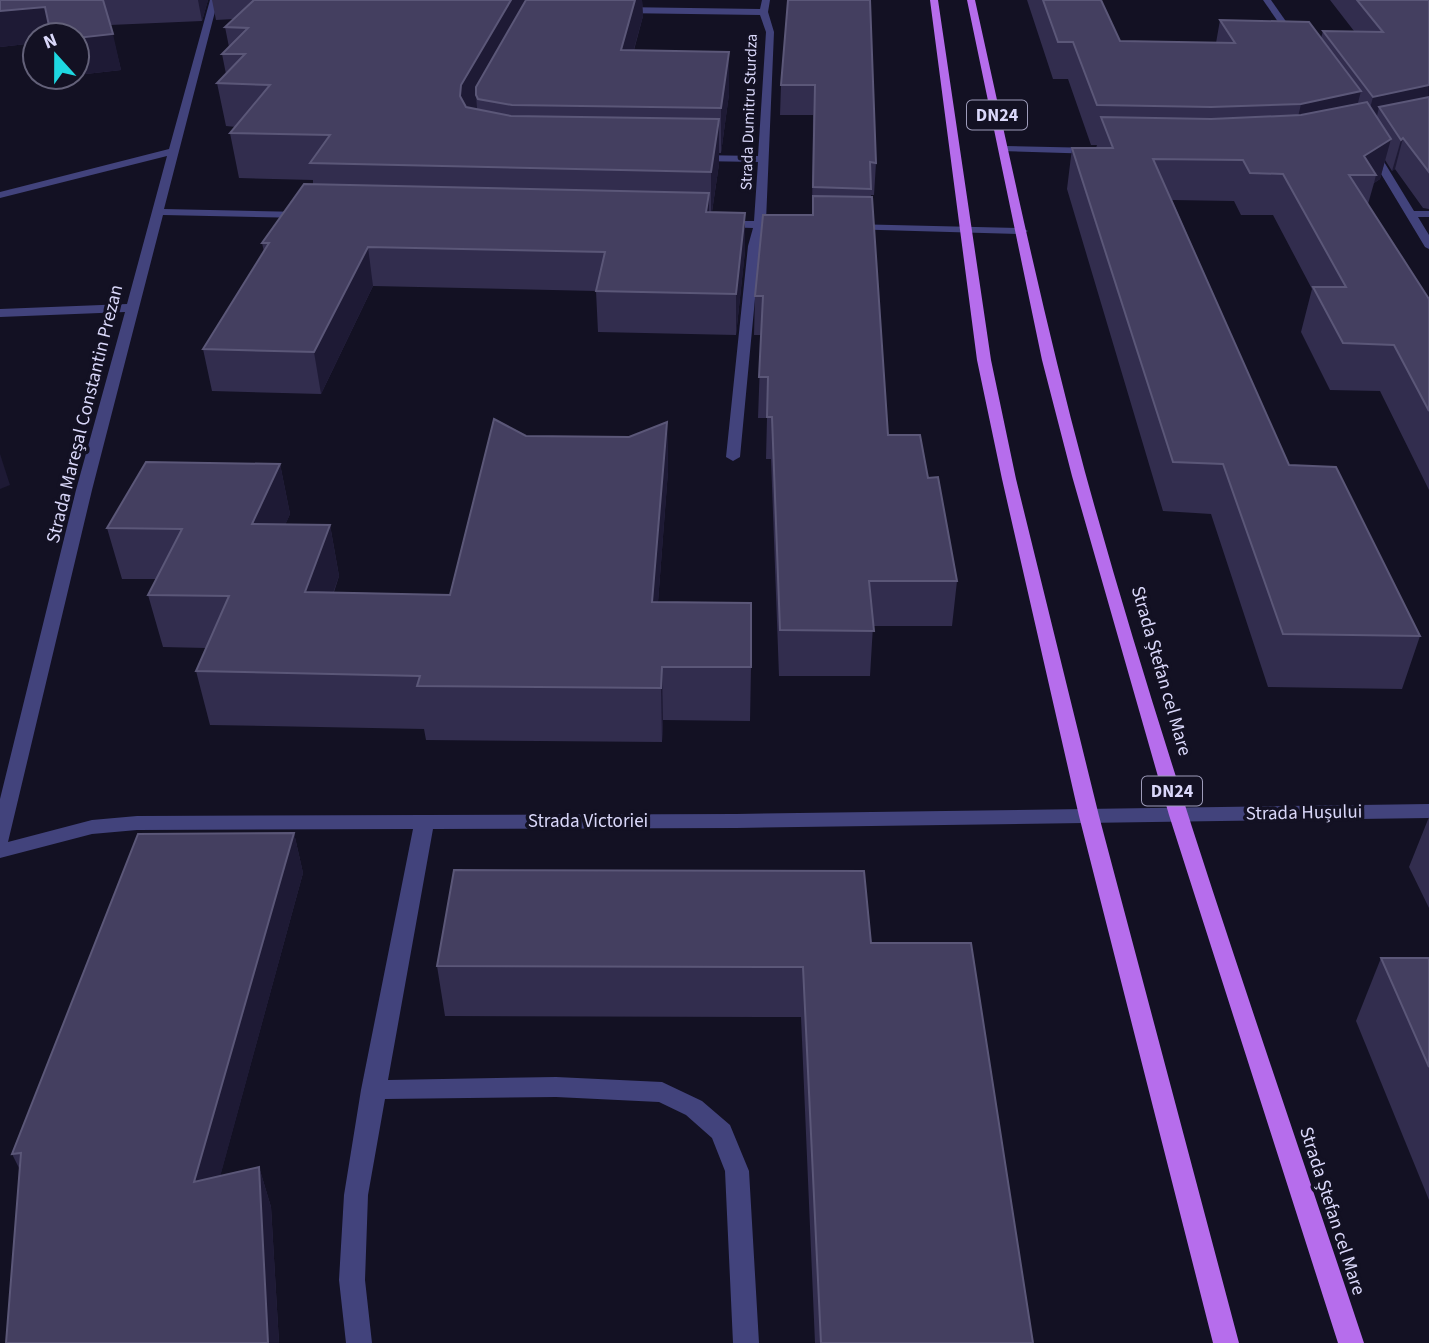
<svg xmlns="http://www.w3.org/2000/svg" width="1429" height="1343" font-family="'Source Sans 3',sans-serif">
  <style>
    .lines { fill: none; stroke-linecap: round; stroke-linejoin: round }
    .minor { fill: #42437c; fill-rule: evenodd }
    .major { fill: #b66dec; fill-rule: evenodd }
    .wall { fill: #322d4e }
    .shaded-wall { fill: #1e1a35 }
    .building { fill: #443f60; stroke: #5b5778; stroke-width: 2 }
    .labels { text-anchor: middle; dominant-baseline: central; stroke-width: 7; stroke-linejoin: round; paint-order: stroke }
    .far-street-label { font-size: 16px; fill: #dad8fa; stroke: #131123 }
    .shield { fill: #131123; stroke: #9e9cba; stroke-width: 2 }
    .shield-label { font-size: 18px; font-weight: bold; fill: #dad8fa }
    .street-label { font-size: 19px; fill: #dad8fa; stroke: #131123 }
  </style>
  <rect width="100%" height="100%" fill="#131123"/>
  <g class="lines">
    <!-- minor -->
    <g class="minor">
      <polygon points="210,0 218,0 164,209 304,212 310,215 304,218 163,215 92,490 8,842 92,820 137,816 736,814 1429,804 1429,818 736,828 433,829 388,1080 556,1077 662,1082 702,1101 730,1125 749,1171 759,1343 733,1343 725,1171 712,1138 686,1115 659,1102 556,1097 385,1099 368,1195 365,1280 372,1343 346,1343 339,1280 344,1195 361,1090 413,829 137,830 92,834 0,858 0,799 76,490 125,312 0,317 0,309 127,304 167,156 0,198 0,192 169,149"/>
      <polygon points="762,0 770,0 768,12 774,32 766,221 784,222 790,225 784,228 765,228 760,246 740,457 733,461 726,457 748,246 753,228 721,227 715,224 721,221 754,221 758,162 697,161 692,158 697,155 758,156 766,32 760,15 620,13 616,10 620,7 760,9"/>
      <polygon points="1263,0 1271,0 1299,40 1298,42 1292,42"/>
      <polygon points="1005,146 1097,148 1102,151 1097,154 1001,151 1000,149"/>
      <polygon points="1367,147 1375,147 1414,211 1429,211 1429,217 1418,217 1429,235 1429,249 1425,247 1366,149"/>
      <polygon points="850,224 1022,228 1028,231 1022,234 846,229 846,225"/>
    </g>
    <!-- major -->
    <g class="major">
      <polygon points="930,0 938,0 991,360 1016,479 1099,816 1239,1343 1213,1343 1079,816 1002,479 977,360"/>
      <path d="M967,0H975C1010,158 1043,316 1085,472C1166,766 1268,1054 1364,1343H1338L1169,815L1072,476L1042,360Z"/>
    </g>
  </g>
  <!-- wall -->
  <g class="wall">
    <polygon points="0,0 208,0 202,21 110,25 121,70 77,75 77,35 35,35 35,43 0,47"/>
    <polygon points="212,0 642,0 643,16 634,50 729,94 721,153 719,153 719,164 712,212 745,251 736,335 598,332 596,291 373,286 321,394 212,391 203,349 264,252 262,243 313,184 313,180 239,178 230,133 236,127 226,126 217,83 226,74 222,54 229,47 225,27 234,19 216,20"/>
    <polygon points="788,0 876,163 874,195 871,195 871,197 888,435 928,478 957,581 952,626 873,626 870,676 779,676 771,459 766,459 767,418 758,418 761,335 754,335 755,296 812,215 813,115 780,115 781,85"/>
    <polygon points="1027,0 1101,0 1120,41 1216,43 1220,20 1321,38 1323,31 1354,31 1330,0 1429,0 1429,209 1423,208 1395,169 1392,171 1385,160 1380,179 1374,183 1368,204 1429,299 1429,490 1380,391 1330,390 1301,332 1312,289 1273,215 1241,215 1234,201 1172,200 1289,465 1420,636 1402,689 1268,687 1211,514 1163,511 1067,189 1072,148 1096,148 1097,145 1091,145 1068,79 1053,79"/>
    <polygon points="667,422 668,471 658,602 751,667 750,721 663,720 662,742 426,740 424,729 210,725 196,671 206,648 163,647 148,595 156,579 122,579 107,528 280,464 290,514 285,525 330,525 339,576 334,592 450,595 526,436 629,437"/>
    <polygon points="1429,817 1429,908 1409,867"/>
    <polygon points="294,833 303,873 220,1176 259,1167 271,1207 279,1343 6,1343 20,1170 12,1154"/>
    <polygon points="871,943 1033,1343 815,1343 801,1017 445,1016 437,966"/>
    <polygon points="1381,958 1429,958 1429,1200 1356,1021"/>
  </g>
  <!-- shaded-wall -->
  <g class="shaded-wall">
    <polygon points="198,0 208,0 202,21"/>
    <polygon points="511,0 526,0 476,95 477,108 466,129 460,96 461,85"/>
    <polygon points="635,0 642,0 643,16 622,92 621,50"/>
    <polygon points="45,7 52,35 35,35 35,43 0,47 0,11"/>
    <polygon points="113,34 121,70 77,75 77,38"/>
    <polygon points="729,52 729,94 721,153 721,108"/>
    <polygon points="1429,85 1429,111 1379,107 1375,125 1365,127 1373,97"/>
    <polygon points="1361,91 1351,130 1292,143 1301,104"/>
    <polygon points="719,119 719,164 711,218 711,172"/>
    <polygon points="1403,138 1395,169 1392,171 1401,140"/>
    <polygon points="1391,139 1380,179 1374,183 1376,175 1364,156"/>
    <polygon points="709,193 709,231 706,212"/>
    <polygon points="745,213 745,251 736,335 736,294"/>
    <polygon points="368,247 373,286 321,394 314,352"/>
    <polygon points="667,422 668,471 654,655 652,602"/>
    <polygon points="0,454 10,485 0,489"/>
    <polygon points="280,464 290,514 263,575 252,524"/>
    <polygon points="330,525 339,576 315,644 305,592"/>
    <polygon points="662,667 663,720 662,742 661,688"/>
    <polygon points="294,833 303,873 208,1221 194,1182"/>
    <polygon points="259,1167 271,1207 279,1343 268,1343"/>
  </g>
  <!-- building -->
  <g class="building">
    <polygon points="0,0 103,0 113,34 77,38 77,35 51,35 45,7 0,11"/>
    <polygon points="254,0 511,0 461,85 460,96 466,107 511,116 719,119 711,172 310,163 330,135 230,133 270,85 217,83 245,54 222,54 248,28 225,27"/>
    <polygon points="526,0 635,0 621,50 729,52 721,108 512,105 478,99 476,95 476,87"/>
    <polygon points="788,0 870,0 876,163 870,162 871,189 813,187 815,85 781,85"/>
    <polygon points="1043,0 1101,0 1120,41 1235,43 1220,20 1309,22 1361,91 1301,104 1211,107 1097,105 1073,42 1058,42"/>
    <polygon points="1357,0 1429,0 1429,85 1373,97 1323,31 1383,32"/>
    <polygon points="1429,97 1429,172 1403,138 1401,140 1379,107"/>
    <polygon points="1367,102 1391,139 1364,156 1376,175 1349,175 1429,299 1429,411 1394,345 1343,343 1313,287 1346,287 1283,174 1250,173 1243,160 1153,159 1289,465 1336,467 1420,636 1283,634 1223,464 1173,462 1072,148 1113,148 1101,117 1211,119 1301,115"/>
    <polygon points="304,184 709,193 706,212 745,213 736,294 596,291 605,252 368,247 314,352 203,349 269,243 262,243"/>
    <polygon points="813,196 872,197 888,435 920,435 928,478 938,477 957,581 869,581 874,631 780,630 772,417 767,417 768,377 759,377 763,296 755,296 763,215 813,215"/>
    <polygon points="494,419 526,436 629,437 667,422 652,602 751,603 751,667 662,667 661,688 417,686 420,676 196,671 229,596 148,595 182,529 107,528 146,462 280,464 252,524 330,525 305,592 450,595"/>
    <polygon points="294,833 194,1182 259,1167 268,1343 6,1343 21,1153 12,1154 138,834"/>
    <polygon points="454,870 864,871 871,943 971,943 1033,1343 821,1343 803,967 437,966"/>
    <polygon points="1381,958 1429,958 1429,1067"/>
  </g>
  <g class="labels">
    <!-- far-street labels -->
    <g class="far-street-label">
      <text transform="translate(749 112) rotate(-88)">Strada Dumitru Sturdza</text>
    </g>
    <!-- shield labels -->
    <g class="shield">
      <rect x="967" y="100.5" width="60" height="29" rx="5"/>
      <rect x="1142" y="776.5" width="60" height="29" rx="5"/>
    </g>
    <g class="shield-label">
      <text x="997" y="115">DN24</text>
      <text x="1172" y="791">DN24</text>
    </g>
    <!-- street labels -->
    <g class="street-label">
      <text transform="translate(85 414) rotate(-76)">Strada Mareșal Constantin Prezan</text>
      <text transform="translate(1161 671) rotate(74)">Strada Ștefan cel Mare</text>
      <text transform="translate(1304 813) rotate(-1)">Strada Hușului</text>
      <text x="588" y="821">Strada Victoriei</text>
      <text transform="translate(1332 1211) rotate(72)">Strada Ștefan cel Mare</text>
    </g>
  </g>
  <!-- north arrow -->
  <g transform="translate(56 56) rotate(339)"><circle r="33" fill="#131123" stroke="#636179" stroke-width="2"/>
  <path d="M0-5L12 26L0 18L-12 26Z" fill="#1ed7e1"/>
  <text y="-10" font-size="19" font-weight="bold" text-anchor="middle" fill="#dad8fa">N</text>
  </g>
</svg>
